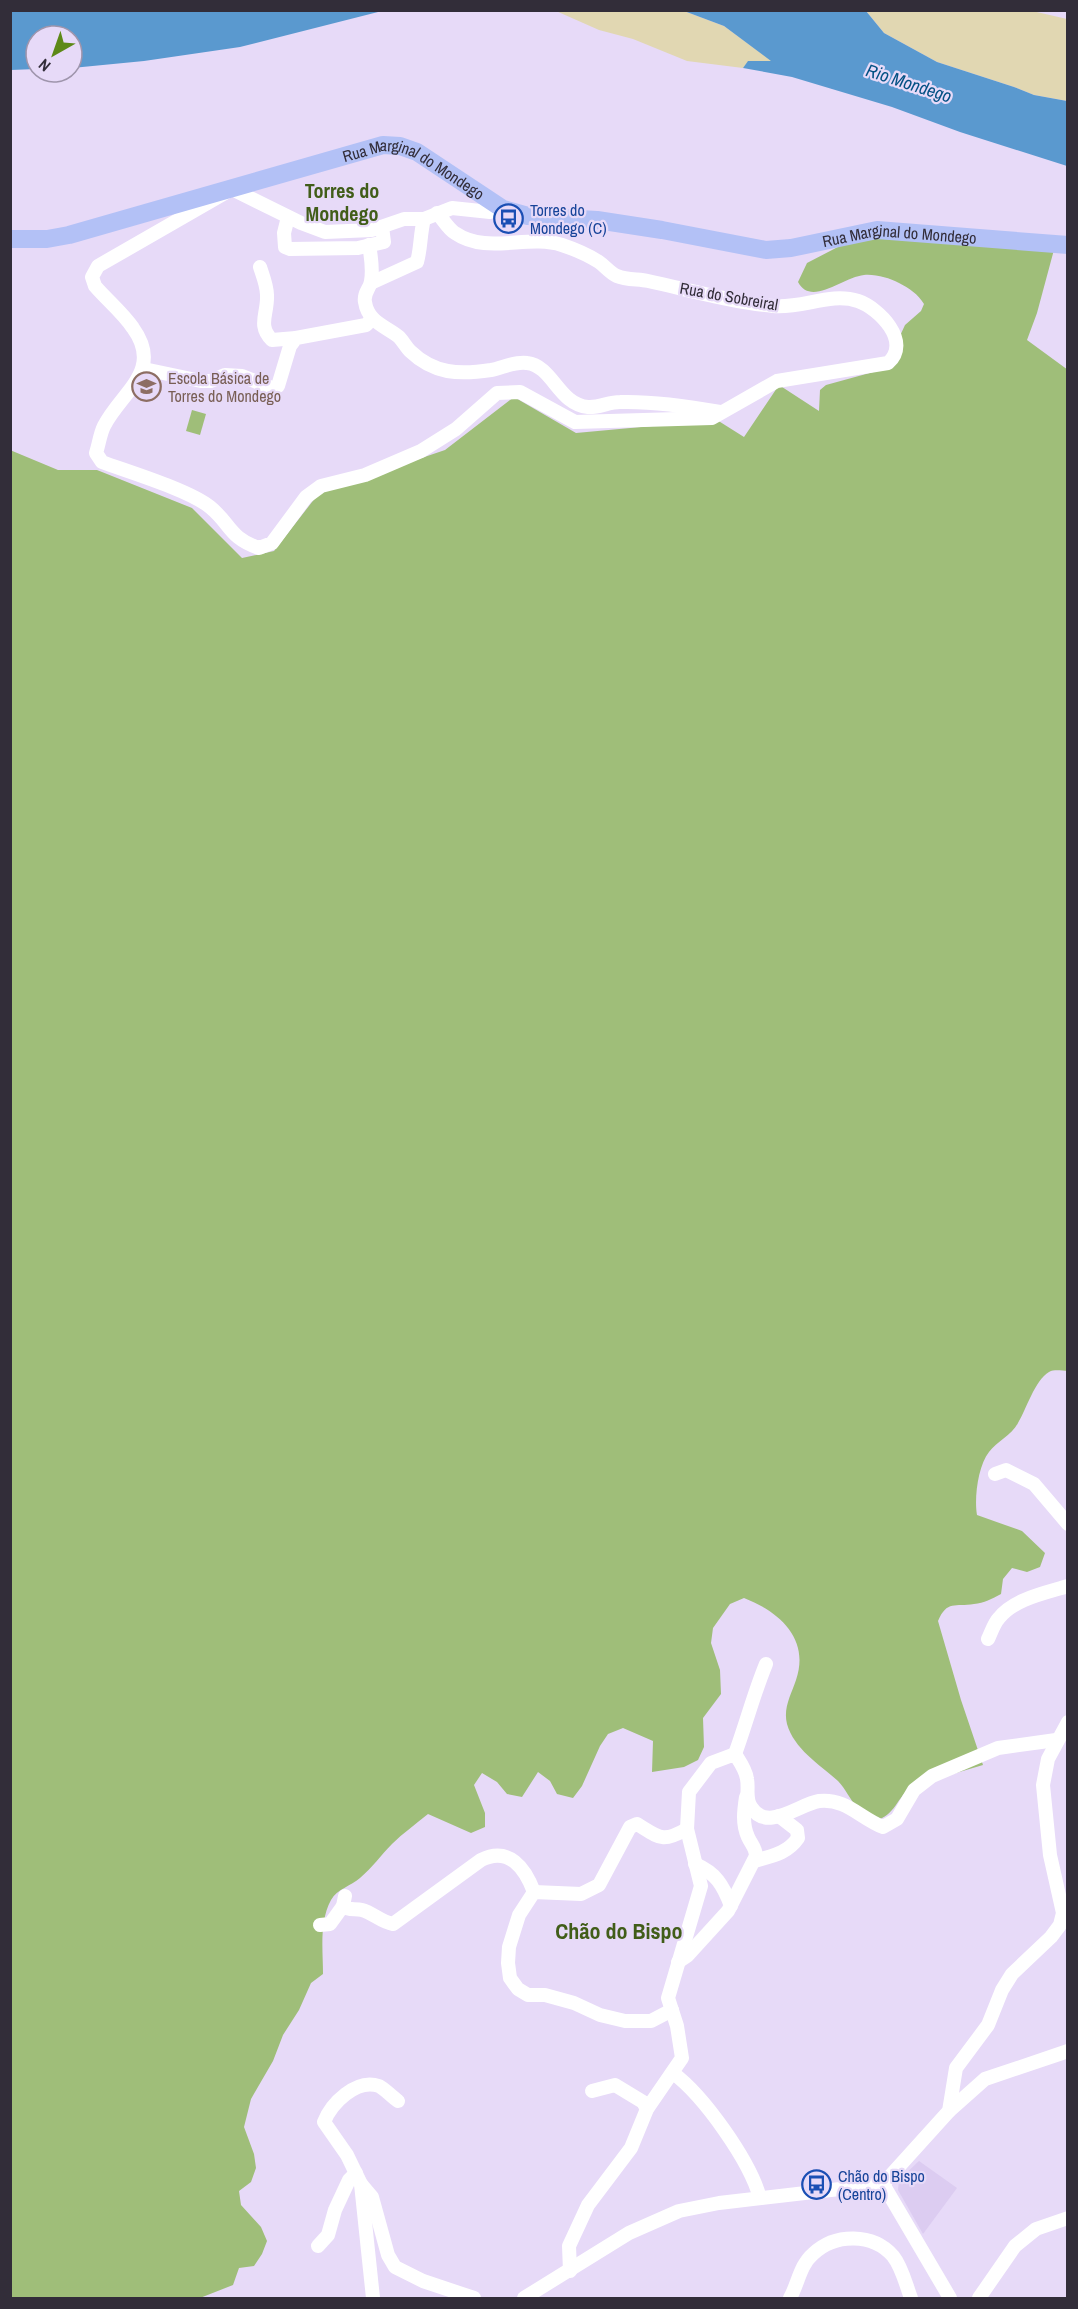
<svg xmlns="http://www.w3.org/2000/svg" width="1078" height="2309" font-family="'Archivo Narrow',sans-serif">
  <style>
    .built { fill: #dcccf1 }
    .green { fill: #9fbe79 }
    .sand { fill: #e1d7b2 }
    .water { fill: #5a99cf }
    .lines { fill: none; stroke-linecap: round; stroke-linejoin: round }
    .minor { stroke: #fff; stroke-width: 14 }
    .major { stroke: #b3c1f6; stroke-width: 18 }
    .labels { text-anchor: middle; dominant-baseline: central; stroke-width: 4.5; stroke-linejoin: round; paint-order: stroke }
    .street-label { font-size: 16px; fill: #322d39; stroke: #e7daf8 }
    .transit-label { font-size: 16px; fill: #164399; stroke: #e7daf8; text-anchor: start }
    .education-label { font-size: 16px; fill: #785e54; stroke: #e7daf8; text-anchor: start }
    .water-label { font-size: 18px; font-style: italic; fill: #045184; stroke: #e7daf8 }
    .quarter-label { font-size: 20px; font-weight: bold; fill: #415d19; stroke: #e7daf8 }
    .district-label { font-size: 22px; font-weight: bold; fill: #415d19; stroke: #e7daf8 }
  </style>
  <rect width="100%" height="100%" fill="#e7daf8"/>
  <!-- built -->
  <polygon class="built" points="919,2161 957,2188 923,2234 898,2190 899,2180"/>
  <!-- green -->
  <g class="green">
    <path d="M859,236L1055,246L1037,313L1027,340L1068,370V1371C1062,1371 1055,1369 1049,1372C1035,1380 1026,1410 1018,1423C1011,1436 997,1441 989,1452C978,1466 974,1498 977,1515L1022,1531L1045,1553L1040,1567L1027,1572L1012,1568L1003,1579L1001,1594C992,1599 984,1603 974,1604C955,1607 947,1600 938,1621L961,1700L983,1765L912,1786C898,1796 894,1817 876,1820C870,1816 862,1812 857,1807C850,1800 846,1789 838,1781C820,1765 794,1749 787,1724C783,1708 791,1695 796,1680C810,1639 780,1612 744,1598L730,1604L713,1628L711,1643L720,1670L721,1694L703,1718L704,1747L698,1760L684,1767L652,1772L653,1741L623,1728L608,1734L600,1746L582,1786L573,1798L557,1794L550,1781L538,1772L522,1797L507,1794L497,1782L482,1773L474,1785L485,1813V1827L471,1833L428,1814C416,1824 403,1833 392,1844C381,1855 372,1868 360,1878C351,1886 337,1889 331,1900C319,1922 323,1951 323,1974L311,1983L299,2010L283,2035L273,2061L251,2099L244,2127L254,2154L256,2168L251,2182L239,2191L241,2205L261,2227L267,2241L262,2254L254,2266L239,2268L233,2285L200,2298H11L10,450L58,470H97L192,508L242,558L274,551L319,493L445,450L514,397L576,433L717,420L744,437L779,385L819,411L820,390L826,385L877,371L899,338L905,325L921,311L924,304C918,294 909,288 899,283C889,278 876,274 864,275C843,277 811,307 798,282L807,263Z"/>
    <polygon points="192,410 206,414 200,435 186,431"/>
  </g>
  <!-- sand -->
  <g class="sand">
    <polygon points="1028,10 1067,19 1067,101 1034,95 1014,87 937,62 884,33 866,11"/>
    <polygon points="556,11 684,11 724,26 772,61 749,61 743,68 687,61 633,39 599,30"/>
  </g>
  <!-- water -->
  <g class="water">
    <polygon points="10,11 11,10 382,11 240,47 144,61 72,68 72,36 36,36 36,69 11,70"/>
    <polygon points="684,11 866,11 884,33 937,62 1014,87 1034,95 1067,101 1067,166 960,132 892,107 792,77 743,68 748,61 771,61 724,26"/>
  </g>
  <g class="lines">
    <!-- minor -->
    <g class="minor">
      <polyline points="288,217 284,233 285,247 290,249 358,248 384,242 382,227"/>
      <path d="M424,219H404L372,230L325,232L301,223L232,189L98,266L92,277L95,286C107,300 123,313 133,328C164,371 121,392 104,426C100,434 99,444 96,453L102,462C129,472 189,490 210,507C231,524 229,538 259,548L272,543L306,497L321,486L365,475L421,451L456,429L497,393L520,392L575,422L712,418L777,381L888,363C912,342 879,308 858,301C830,292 802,309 773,306C731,302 690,290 648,281C639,279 626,280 617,276C610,273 605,266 599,262C588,255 574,249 562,245C527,234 487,255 455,233C448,229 443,219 437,213"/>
      <path d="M369,245C371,256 373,270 371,281C370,289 363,293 365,302C368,322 385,326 399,337C403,341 406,347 410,351C434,374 459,375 491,370C502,368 515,361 527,363C553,366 558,404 588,407C598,408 609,402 620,402C653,401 687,406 720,412"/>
      <path d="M260,267C263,276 267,286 267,295C268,314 257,325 272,340L296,338"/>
      <path d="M371,283L417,262C421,248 420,234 424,219L452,208L490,212L503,209"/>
      <polyline points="144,369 201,381 211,381 225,375 242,376 272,388 278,386 290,346 296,338 366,325 372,319"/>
      <polyline points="995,1474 1006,1470 1034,1484 1068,1524"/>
      <path d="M988,1639C991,1633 994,1623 999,1618C1014,1599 1045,1593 1068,1586"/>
      <path d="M735,1754C746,1724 754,1693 766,1664"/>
      <path d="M754,1861C771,1856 787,1854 798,1838L797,1830L779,1816"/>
      <path d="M695,1864C716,1873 723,1885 731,1906"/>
      <path d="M345,1896L343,1906C349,1911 355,1908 362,1910C373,1913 381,1922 393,1924L481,1860C509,1846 525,1868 534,1892"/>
      <polyline points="320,1925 330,1924 343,1906"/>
      <path d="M678,1962L687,1956L728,1911L756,1856C756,1848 751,1844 748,1837C742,1824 744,1810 746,1797"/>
      <path d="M672,2010L651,2021H625L600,2015L574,2003L545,1995H528L518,1989L510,1978L508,1963L509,1947L519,1915L534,1892L581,1894L599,1885L630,1827L637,1824C660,1838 662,1843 687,1829"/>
      <path d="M673,2073C704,2096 750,2161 760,2198"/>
      <polyline points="592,2091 615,2085 643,2102 647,2109"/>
      <path d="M398,2101C392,2097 385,2089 379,2086C356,2078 331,2104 324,2122L347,2155L361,2184L372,2197L388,2255L395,2267L423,2281L474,2298"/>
      <polyline points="949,2111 985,2079 1068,2051"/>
      <polyline points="361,2184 373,2298"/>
      <polyline points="883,2184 949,2111 956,2068 988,2025 1002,1990 1012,1974 1051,1937 1060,1925 1063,1913 1050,1855 1043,1785 1048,1759 1068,1722"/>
      <polyline points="883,2184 950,2298"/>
      <polyline points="318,2246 328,2235 335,2210 349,2180 356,2173"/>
      <path d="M570,2271L569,2246L588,2205L631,2148L647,2109L682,2058L677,2026L668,1998L701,1886L687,1829L689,1792L711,1763L735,1754C740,1762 746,1770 747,1779C749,1789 745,1798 751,1807C767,1833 799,1804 819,1801C846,1798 860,1818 883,1827L897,1819L914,1790L932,1776L998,1748L1056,1740"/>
      <polyline points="524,2298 629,2233 679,2211 719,2203 883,2184"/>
      <path d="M790,2298C798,2284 800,2265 813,2254C835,2233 873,2233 893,2256C902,2267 906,2285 911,2298"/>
      <polyline points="979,2298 1015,2246 1036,2229 1068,2218"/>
    </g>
    <!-- major -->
    <path class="major" id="s1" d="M10,239H47L69,235L383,145L400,146L417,152L503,209L528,216L597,220L662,230L766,250L791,248L877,230L1068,245"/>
  </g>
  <!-- icons -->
  <defs>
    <symbol id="bus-ring" viewBox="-11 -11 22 22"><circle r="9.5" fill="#e7daf8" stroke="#1a4fb4" stroke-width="1.5"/><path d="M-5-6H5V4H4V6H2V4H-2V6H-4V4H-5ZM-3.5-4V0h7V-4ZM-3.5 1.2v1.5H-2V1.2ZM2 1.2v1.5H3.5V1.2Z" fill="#1a4fb4"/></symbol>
    <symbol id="school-ring" viewBox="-11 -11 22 22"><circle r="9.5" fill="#e7daf8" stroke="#8d6e63" stroke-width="1.5"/><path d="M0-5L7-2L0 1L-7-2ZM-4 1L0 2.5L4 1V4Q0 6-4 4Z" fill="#8d6e63"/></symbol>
  </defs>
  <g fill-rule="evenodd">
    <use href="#bus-ring" x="492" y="202" width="33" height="33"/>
    <use href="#school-ring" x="130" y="370" width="33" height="33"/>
    <use href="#bus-ring" x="800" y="2168" width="33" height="33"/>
  </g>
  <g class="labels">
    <!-- street labels -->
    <g class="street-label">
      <text stroke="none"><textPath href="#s1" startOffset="422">Rua Marginal do Mondego</textPath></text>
      <text stroke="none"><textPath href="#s1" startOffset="926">Rua Marginal do Mondego</textPath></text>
      <text transform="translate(729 296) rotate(10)">Rua do Sobreiral</text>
    </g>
    <!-- transit labels -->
    <g class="transit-label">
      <text x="530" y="210">Torres do<tspan x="530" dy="18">Mondego (C)</tspan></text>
      <text x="838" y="2176">Chão do Bispo<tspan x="838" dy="18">(Centro)</tspan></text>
    </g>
    <!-- education labels -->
    <g class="education-label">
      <text x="168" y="378">Escola Básica de<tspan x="168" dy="18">Torres do Mondego</tspan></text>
    </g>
    <!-- water labels -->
    <g class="water-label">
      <text transform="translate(909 83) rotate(18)">Rio Mondego</text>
    </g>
    <!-- quarter labels -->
    <g class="quarter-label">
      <text x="342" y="190">Torres do<tspan x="342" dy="23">Mondego</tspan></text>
    </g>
    <!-- district labels -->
    <g class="district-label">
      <text x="619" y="1931">Chão do Bispo</text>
    </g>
  </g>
  <!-- border -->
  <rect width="1078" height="2309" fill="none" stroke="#322d39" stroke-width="24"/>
  <!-- north arrow -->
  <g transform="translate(54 54) rotate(220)"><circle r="28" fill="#e7daf8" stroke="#9f95ac" stroke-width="1.5"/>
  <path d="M0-4.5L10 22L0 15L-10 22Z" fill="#5d8917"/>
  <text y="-9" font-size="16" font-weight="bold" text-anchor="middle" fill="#322d39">N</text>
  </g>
</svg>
